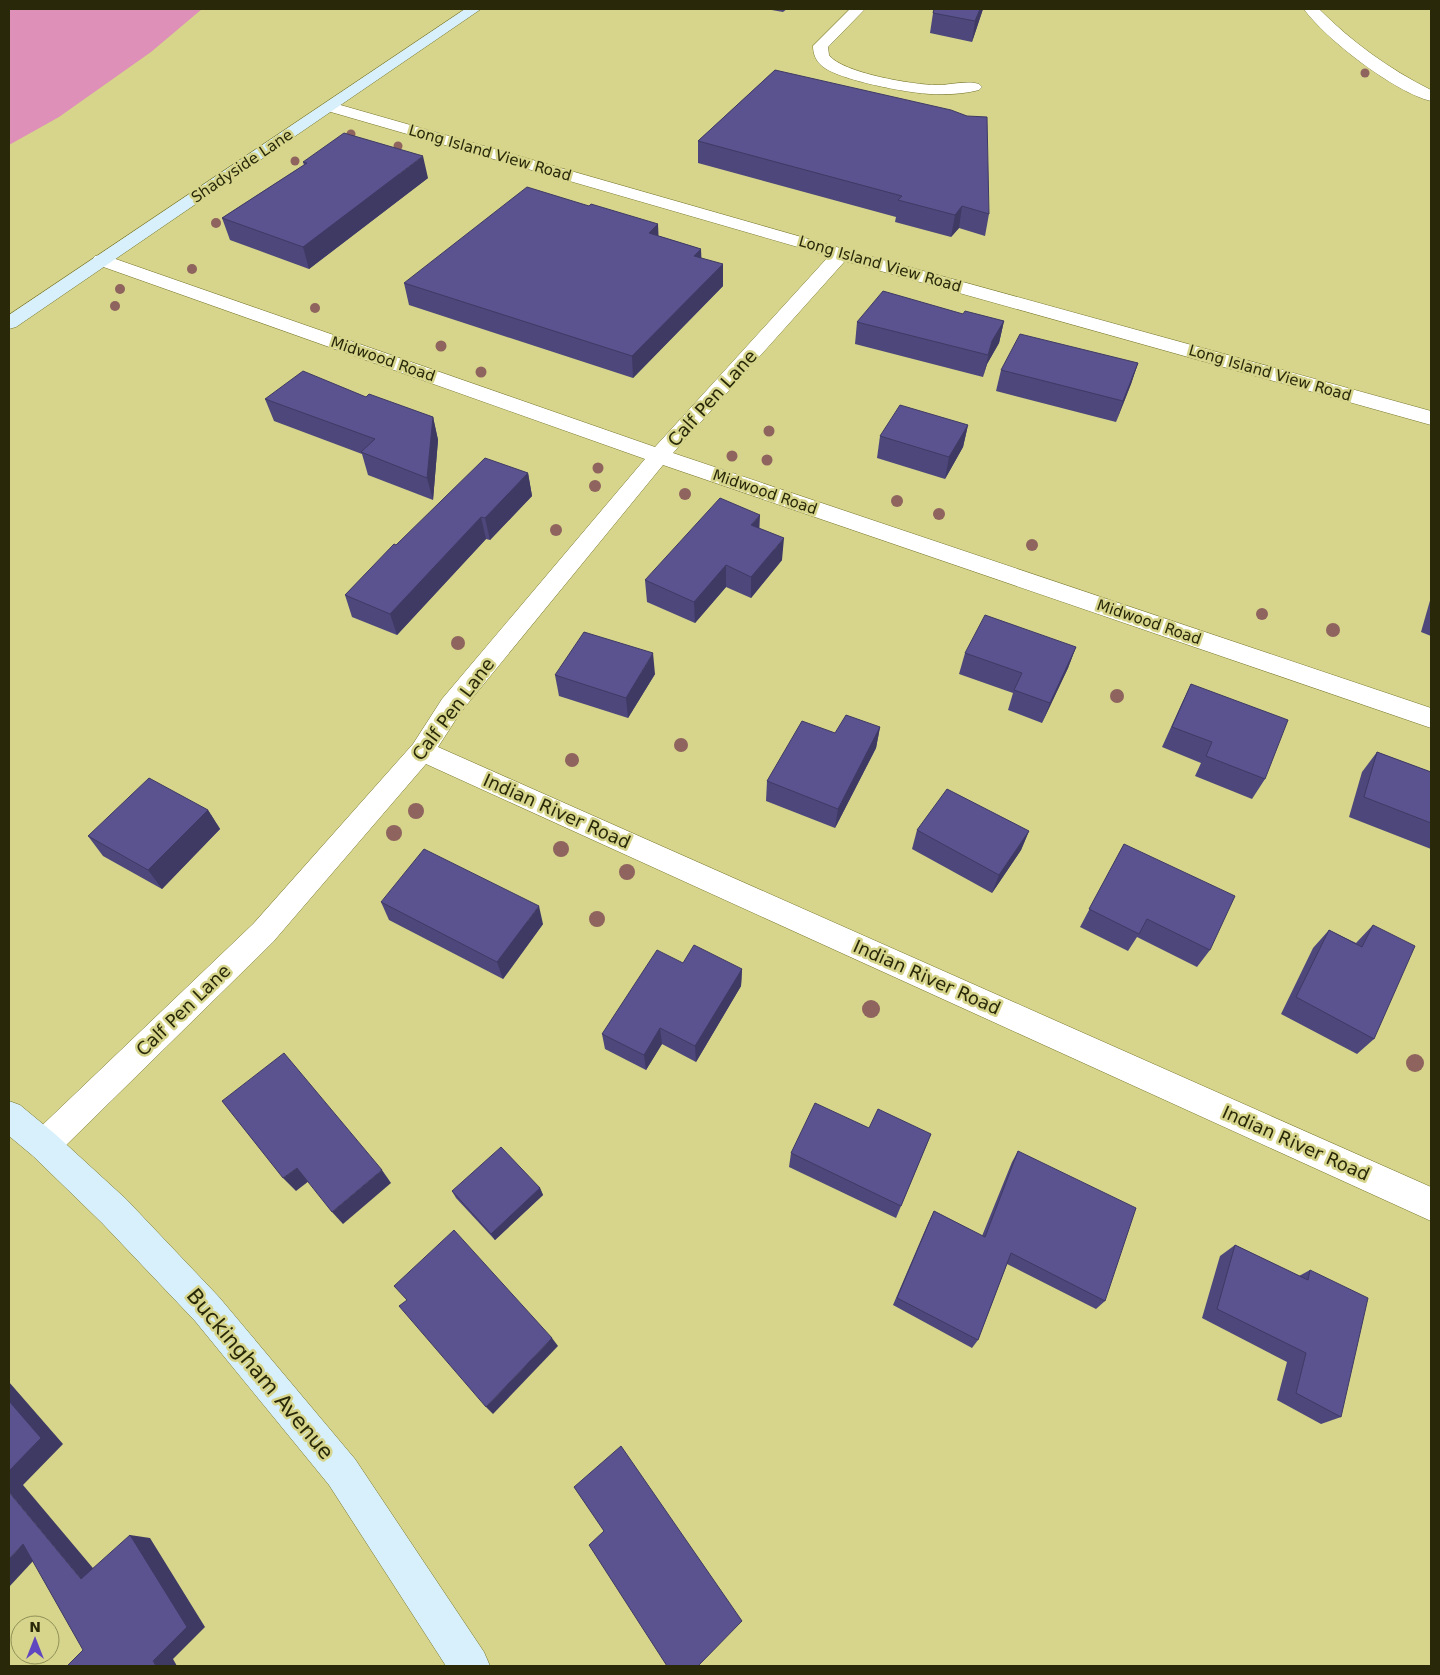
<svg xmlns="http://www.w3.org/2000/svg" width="1440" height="1675" font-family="'DejaVu Sans',sans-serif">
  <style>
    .green { fill: #de90b8 }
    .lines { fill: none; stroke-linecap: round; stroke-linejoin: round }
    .street-casing { stroke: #76742a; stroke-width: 1 }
    .secondary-casing { stroke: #76742a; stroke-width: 1 }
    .street { fill: #fff; fill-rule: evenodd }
    .secondary { fill: #d8f0fb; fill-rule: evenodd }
    .tree { fill: #8f635e }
    .wall { fill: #4d477b }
    .shaded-wall { fill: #3f3a64 }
    .building { fill: #5a538f; stroke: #3f3a64 }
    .labels { text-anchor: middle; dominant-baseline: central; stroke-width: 5; stroke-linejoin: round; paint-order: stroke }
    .far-street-label { font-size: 15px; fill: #29290a; stroke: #d6d58b }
    .street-label { font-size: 18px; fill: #29290a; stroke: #d6d58b }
    .near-street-label { font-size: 21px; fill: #29290a; stroke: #d6d58b }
  </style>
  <rect width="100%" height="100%" fill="#d6d58b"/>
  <!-- green -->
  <polygon class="green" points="9,9 202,9 151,52 59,117 9,145"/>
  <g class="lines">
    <defs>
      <g id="street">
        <path d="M850,9H865L828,47L829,55C842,73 914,85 937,85C951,85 966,80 979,84L982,87L979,90C964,94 946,95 930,94C908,93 838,80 822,66C816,61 813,54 813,46Z"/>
        <path d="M1304,9H1319C1352,42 1389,69 1431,90V101C1396,93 1325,39 1304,9Z"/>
        <polygon points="330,102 847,250 1431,411 1431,425 845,261 673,453 1431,708 1431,728 663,465 460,713 438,747 1431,1187 1431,1221 426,764 273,942 55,1156 44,1161 33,1156 28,1145 33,1134 253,924 413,744 442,699 645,459 95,264 92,260 95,256 101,255 107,256 655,447 829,256 324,110 322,107 324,104"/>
      </g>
      <g id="secondary">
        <polygon points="465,9 481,9 16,327 9,329 9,315"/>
        <polygon points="9,1101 20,1105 55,1134 126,1199 219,1297 355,1459 484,1652 490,1666 446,1666 329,1485 195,1321 102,1223 33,1156 9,1136"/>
      </g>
    </defs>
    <!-- street casing -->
    <use href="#street" class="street-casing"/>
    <!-- secondary casing -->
    <use href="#secondary" class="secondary-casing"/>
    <!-- street -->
    <use href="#street" class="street"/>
    <!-- secondary -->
    <use href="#secondary" class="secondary"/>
  </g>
  <!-- trees -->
  <g class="tree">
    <circle cx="1365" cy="73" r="4.5"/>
    <circle cx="351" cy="134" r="4.5"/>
    <circle cx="398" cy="146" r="4.5"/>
    <circle cx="295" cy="161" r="4.5"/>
    <circle cx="216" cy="223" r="5"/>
    <circle cx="192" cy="269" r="5"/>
    <circle cx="120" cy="289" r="5"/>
    <circle cx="115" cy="306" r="5"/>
    <circle cx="315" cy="308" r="5"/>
    <circle cx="441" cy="346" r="5.5"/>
    <circle cx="481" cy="372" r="5.5"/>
    <circle cx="769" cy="431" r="5.5"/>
    <circle cx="732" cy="456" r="5.5"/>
    <circle cx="767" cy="460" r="5.5"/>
    <circle cx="598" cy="468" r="5.5"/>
    <circle cx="595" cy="486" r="6"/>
    <circle cx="685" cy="494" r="6"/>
    <circle cx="897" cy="501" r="6"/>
    <circle cx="939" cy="514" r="6"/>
    <circle cx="556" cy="530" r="6"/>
    <circle cx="1032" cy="545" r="6"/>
    <circle cx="1262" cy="614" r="6"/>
    <circle cx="1333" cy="630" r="7"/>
    <circle cx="458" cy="643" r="7"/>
    <circle cx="1117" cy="696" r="7"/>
    <circle cx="681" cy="745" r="7"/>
    <circle cx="572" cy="760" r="7"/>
    <circle cx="416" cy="811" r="8"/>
    <circle cx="394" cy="833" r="8"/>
    <circle cx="561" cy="849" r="8"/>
    <circle cx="627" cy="872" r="8"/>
    <circle cx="597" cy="919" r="8"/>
    <circle cx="871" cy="1009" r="9"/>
    <circle cx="1415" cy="1063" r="9"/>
  </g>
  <!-- wall -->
  <g class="wall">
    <polygon points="766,9 787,9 783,12"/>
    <polygon points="934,9 983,9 972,42 930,33 933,13"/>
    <polygon points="775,70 989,214 985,236 959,228 951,237 895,222 896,217 698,163 698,141"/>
    <polygon points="303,162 428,178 309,269 230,240 222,218 304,165"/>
    <polygon points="659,236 701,249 701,258 723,286 633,378 409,305 404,283"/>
    <polygon points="963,314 1004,321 999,343 987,364 983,377 855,344 857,322"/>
    <polygon points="1138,363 1131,384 1116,422 996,391 1001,370"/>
    <polygon points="366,397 433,417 438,440 433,500 368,475 362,454 274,421 265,399"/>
    <polygon points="968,425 963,447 945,479 877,458 880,436"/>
    <polygon points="528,473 532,496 490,540 486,539 397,635 352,617 345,595 396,545"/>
    <polygon points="760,529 782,560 751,598 726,587 695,623 647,602 645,580"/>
    <polygon points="1431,597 1431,636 1421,632"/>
    <polygon points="1076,647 1068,668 1042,723 1008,710 1013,693 959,674 965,653"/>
    <polygon points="655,674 628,718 559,696 555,675"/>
    <polygon points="1191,684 1265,779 1252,799 1195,776 1201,763 1162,747 1181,705"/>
    <polygon points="880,727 876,748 835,828 766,801 767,781 835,733"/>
    <polygon points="1377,752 1431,772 1431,849 1349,817 1362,772"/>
    <polygon points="208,810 220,829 162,889 103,856 88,836"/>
    <polygon points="917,830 1029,831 1021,850 992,893 912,849"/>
    <polygon points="1124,844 1210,950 1197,967 1137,937 1128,951 1080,927"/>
    <polygon points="381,902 543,924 503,979 389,920"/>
    <polygon points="1373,925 1374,1039 1357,1054 1281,1014 1313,948 1329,930 1356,943"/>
    <polygon points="683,963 742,969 741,986 696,1062 662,1044 646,1070 605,1049 602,1034"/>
    <polygon points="869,1128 931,1134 896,1218 789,1167 791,1153"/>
    <polygon points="1018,1151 1105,1301 1096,1309 1007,1264 978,1340 972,1348 893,1305 929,1221 934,1211 982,1236 1012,1162"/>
    <polygon points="540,1188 543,1195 495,1240 456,1198 452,1191"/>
    <polygon points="1235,1245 1299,1276 1310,1270 1341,1417 1321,1424 1277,1400 1287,1362 1202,1318 1220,1256"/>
  </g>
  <!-- shaded-wall -->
  <g class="shaded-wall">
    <polygon points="980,9 983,9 972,42 975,21"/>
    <polygon points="423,156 428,178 309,269 303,247"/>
    <polygon points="962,206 959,228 951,237 955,215"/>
    <polygon points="658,224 659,246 649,233"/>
    <polygon points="701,249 702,271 694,256"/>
    <polygon points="723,264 723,286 633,378 632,356"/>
    <polygon points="1004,321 999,343 987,364 983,377 992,341"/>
    <polygon points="1138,363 1131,384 1116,422 1123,401"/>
    <polygon points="433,417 438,440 433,500 427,478"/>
    <polygon points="968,425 963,447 945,479 949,457"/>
    <polygon points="528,473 532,496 490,540 485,518"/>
    <polygon points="760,515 759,537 751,525"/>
    <polygon points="481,517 486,539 397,635 390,614"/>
    <polygon points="784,538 782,560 751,598 751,577"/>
    <polygon points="726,565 726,587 695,623 694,602"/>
    <polygon points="1076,647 1068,668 1042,723 1050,703"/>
    <polygon points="653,653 655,674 628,718 626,698"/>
    <polygon points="880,727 876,748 835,828 838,809"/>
    <polygon points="208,810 220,829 162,889 148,870"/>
    <polygon points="1029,831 1021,850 992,893 999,875"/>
    <polygon points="539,906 543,924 503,979 497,962"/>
    <polygon points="742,969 741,986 696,1062 695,1046"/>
    <polygon points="660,1028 662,1044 646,1070 644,1055"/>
    <polygon points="297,1168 309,1181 296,1191 283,1178"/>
    <polygon points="382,1170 391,1183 343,1224 332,1212"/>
    <polygon points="540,1188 543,1195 495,1240 491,1234"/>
    <polygon points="552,1338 558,1346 493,1414 486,1407"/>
    <polygon points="9,1382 63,1444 23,1485 103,1580 81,1579 9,1492"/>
    <polygon points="130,1535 150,1538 205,1627 173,1659 177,1666 156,1666 153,1661"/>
    <polygon points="23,1544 47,1546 9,1587 9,1559"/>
  </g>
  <!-- building -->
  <g class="building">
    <polygon points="934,9 980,9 975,21 933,13"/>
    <polygon points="775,70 951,110 967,116 987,117 989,214 962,206 955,215 898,200 902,196 698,141"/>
    <polygon points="344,133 423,156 303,247 222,218 307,163 303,162"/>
    <polygon points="527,187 589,206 591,204 658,224 649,233 701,249 694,256 723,264 632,356 404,283"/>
    <polygon points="883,291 963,314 965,311 1004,321 992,341 988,355 857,322"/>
    <polygon points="1020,334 1138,363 1123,401 1001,370"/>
    <polygon points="303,371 366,397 369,394 433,417 427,478 361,452 375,439 265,399"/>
    <polygon points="900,405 968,425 949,457 880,436"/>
    <polygon points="485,458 528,473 485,518 481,517 390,614 345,595 394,544 396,545"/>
    <polygon points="720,498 760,515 751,525 784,538 751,577 726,565 694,602 645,580"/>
    <polygon points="985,615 1076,647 1050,703 1014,690 1022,673 965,653"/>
    <polygon points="584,632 653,653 626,698 555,675"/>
    <polygon points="1191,684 1288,720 1265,779 1206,756 1212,742 1172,727"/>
    <polygon points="846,715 880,727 838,809 767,781 802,721 835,733"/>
    <polygon points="1377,752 1431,772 1431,823 1364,797"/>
    <polygon points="149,778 208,810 148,870 88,836"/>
    <polygon points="947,789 1029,831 999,875 917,830"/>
    <polygon points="1124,844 1235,896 1210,950 1147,919 1139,934 1089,909"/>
    <polygon points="424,849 539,906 497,962 381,902"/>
    <polygon points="1373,925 1415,946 1374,1039 1296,997 1329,930 1362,947"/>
    <polygon points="694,945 742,969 695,1046 660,1028 644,1055 602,1034 657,950 683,963"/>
    <polygon points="284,1053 382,1170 332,1212 297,1168 283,1178 222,1101"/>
    <polygon points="815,1103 869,1128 878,1109 931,1134 901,1206 791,1153"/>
    <polygon points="501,1147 540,1188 491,1234 452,1191"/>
    <polygon points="1018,1151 1136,1208 1105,1301 1011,1253 978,1340 897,1298 934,1211 985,1237"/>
    <polygon points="454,1230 552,1338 486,1407 399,1306 407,1300 394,1286"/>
    <polygon points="1235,1245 1308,1280 1310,1270 1368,1298 1341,1417 1296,1393 1306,1353 1217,1309"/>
    <polygon points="9,1401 41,1438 9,1471"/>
    <polygon points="621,1446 742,1621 698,1666 667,1666 589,1545 604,1531 574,1487"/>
    <polygon points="9,1492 81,1579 130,1535 187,1627 153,1661 156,1666 67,1666 83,1650 23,1544 9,1559"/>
  </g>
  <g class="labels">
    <!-- far-street labels -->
    <g class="far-street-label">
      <text transform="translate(490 153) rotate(16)">Long Island View Road</text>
      <text transform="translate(242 166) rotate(-34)">Shadyside Lane</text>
      <text transform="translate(880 264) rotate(16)">Long Island View Road</text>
      <text transform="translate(383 359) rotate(19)">Midwood Road</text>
      <text transform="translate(1270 373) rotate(16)">Long Island View Road</text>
      <text transform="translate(765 492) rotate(19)">Midwood Road</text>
      <text transform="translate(1149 622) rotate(19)">Midwood Road</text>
    </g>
    <!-- street labels -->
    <g class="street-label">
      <text transform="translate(712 398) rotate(-48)">Calf Pen Lane</text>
      <text transform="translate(453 709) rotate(-53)">Calf Pen Lane</text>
      <text transform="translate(557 811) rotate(24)">Indian River Road</text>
      <text transform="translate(927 977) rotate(24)">Indian River Road</text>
      <text transform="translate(183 1010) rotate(-44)">Calf Pen Lane</text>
      <text transform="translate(1296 1143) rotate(24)">Indian River Road</text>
    </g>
    <!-- near-street labels -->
    <g class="near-street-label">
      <text transform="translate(260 1374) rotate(50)">Buckingham Avenue</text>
    </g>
  </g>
  <!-- border -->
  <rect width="1440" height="1675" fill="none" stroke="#29290a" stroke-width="20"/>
  <!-- north arrow -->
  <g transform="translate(35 1640)"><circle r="24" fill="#d6d58b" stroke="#919057"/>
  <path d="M0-4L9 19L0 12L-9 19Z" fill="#6147bf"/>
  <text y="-8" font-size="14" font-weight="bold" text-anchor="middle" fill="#29290a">N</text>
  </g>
</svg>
